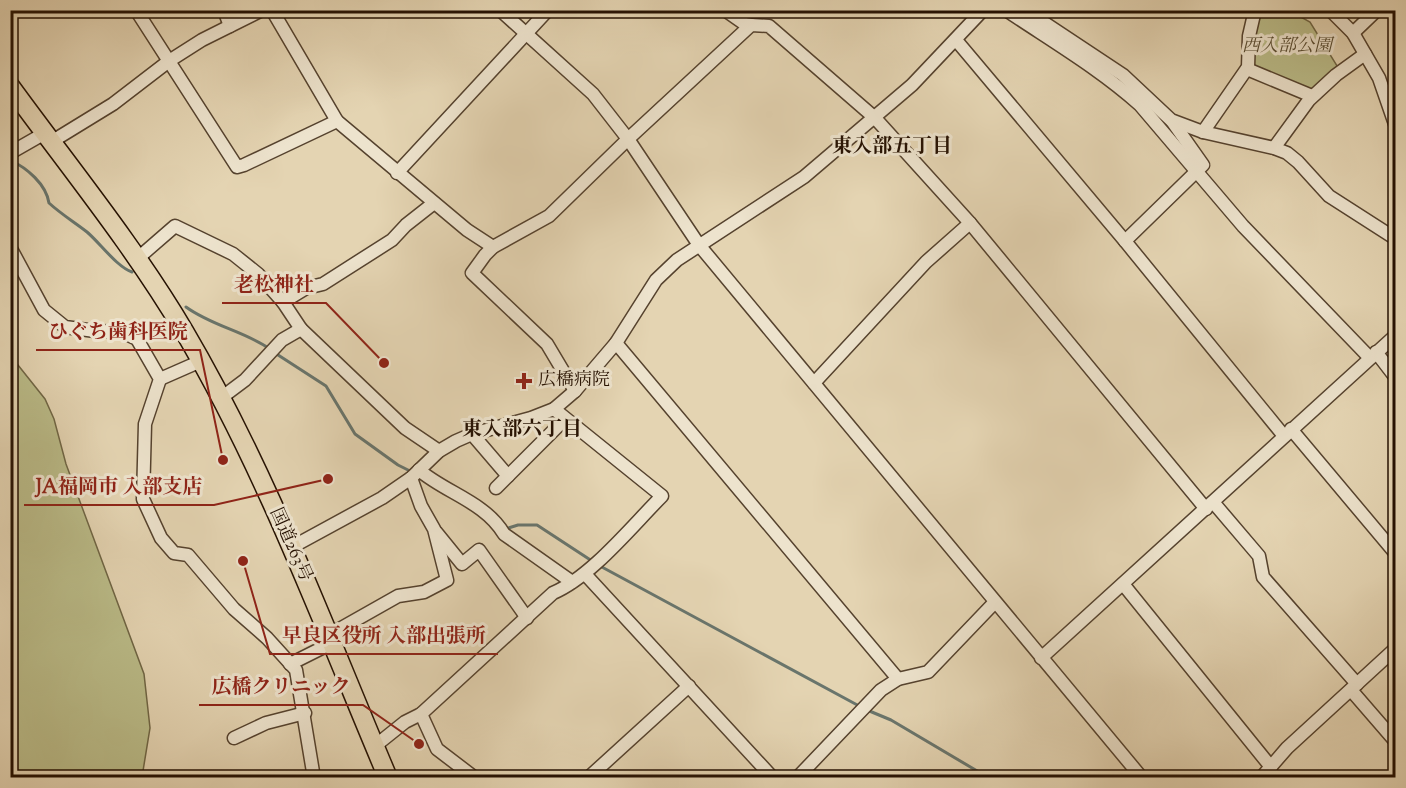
<svg xmlns="http://www.w3.org/2000/svg" width="1406" height="788" font-family="'Sorts Mill Goudy','Noto Serif JP',serif">
  <style>
    .green { fill: #babb88; stroke: #706645; stroke-width: 1.5 }
    .lines { fill: none; stroke-linecap: round; stroke-linejoin: round }
    .stream { stroke: #69756c; stroke-width: 3 }
    .minor-casing { stroke: #55422e; stroke-width: 15 }
    .highway-casing { stroke: #251102; stroke-width: 21 }
    .minor { stroke: #ede3cd; stroke-width: 12 }
    .highway { stroke: #e4d4b2; stroke-width: 18 }
    .poi-dot { fill: #8f2418; stroke: #ede3cd; stroke-width: 2 }
    .labels { text-anchor: middle; dominant-baseline: central; stroke-width: 6; stroke-linejoin: round; paint-order: stroke }
    .park-label { font-size: 18px; font-style: italic; fill: #594c31; stroke: #ede3cd }
    .poi-label { font-size: 18px; fill: #251102; stroke: #ede3cd; text-anchor: start }
    .street-label { font-size: 18px; fill: #251102; stroke: #ede3cd }
    .neighbourhood-label { font-size: 20px; font-weight: bold; fill: #251102; stroke: #ede3cd }
    .leader { fill: none; stroke: #8f2418; stroke-width: 2 }
    .callout-dot { fill: #8f2418; stroke: #ede3cd; stroke-width: 2 }
    .callout-label { font-size: 20px; text-anchor: middle; font-weight: bold; fill: #8f2418; stroke: #ede3cd; stroke-width: 6; stroke-linejoin: round; paint-order: stroke }
  </style>
  <rect width="100%" height="100%" fill="#e4d4b2"/>
  <filter id="stains"><feTurbulence type="fractalNoise" baseFrequency=".00333" numOctaves="4"/><feColorMatrix values="0 0 0 0 .2 0 0 0 0 .09 0 0 0 0 .02 0 0 0 .5 -.17"/></filter>
  <radialGradient id="worn" r=".72"><stop offset=".6" stop-color="#630" stop-opacity="0"/><stop offset="1" stop-color="#630" stop-opacity=".3"/></radialGradient>
  <!-- green -->
  <g class="green">
    <polygon points="1260,11 1290,11 1310,22 1339,69 1311,92 1254,70 1253,37"/>
    <polygon points="10,355 45,399 54,419 66,464 144,674 150,728 142,777 11,777"/>
  </g>
  <g class="lines">
    <!-- stream -->
    <g class="stream">
      <path d="M10,160C27,168 46,184 49,203C61,214 74,222 87,232C100,243 117,267 132,272"/>
      <path d="M186,307C212,326 244,331 270,349"/>
      <polyline points="275,353 326,386 355,434 398,465 412,472"/>
      <polyline points="505,529 518,525 537,525 592,561"/>
      <polyline points="600,566 861,707"/>
      <polyline points="867,710 891,720 989,778"/>
    </g>
    <defs>
      <g id="minor">
        <polyline points="136,10 237,167 244,165 337,121"/>
        <polyline points="224,10 230,26"/>
        <polyline points="272,10 337,121 467,230 493,247 549,216 628,139 751,25 769,26 875,118 970,223 1206,509"/>
        <polyline points="500,10 593,94 628,139 699,245 1142,778"/>
        <polyline points="725,10 745,24 751,25"/>
        <path d="M1006,10C1052,41 1100,69 1140,105L1243,226L1370,358"/>
        <polyline points="1025,10 1123,75 1171,120 1203,132 1274,148 1287,153 1298,162 1329,196 1396,239"/>
        <polyline points="1330,10 1353,33 1379,78 1396,127"/>
        <polyline points="1353,33 1377,10"/>
        <polyline points="956,40 1125,241 1284,436"/>
        <polyline points="1247,69 1312,96"/>
        <polyline points="1203,132 1248,67 1249,36 1255,10"/>
        <polyline points="51,142 113,104 169,61 202,40 262,10"/>
        <polyline points="1274,148 1309,100 1336,75 1365,54"/>
        <polyline points="10,153 45,133"/>
        <polyline points="397,173 548,10"/>
        <polyline points="1125,241 1203,165 1172,121"/>
        <polyline points="10,247 44,310 65,327 95,331 122,332 137,339 160,379 145,424 143,499 161,538 174,553 188,555 234,609 267,638 296,670 314,778"/>
        <polyline points="493,247 485,255 472,273 547,344 575,391"/>
        <polyline points="137,259 175,226 233,254 258,274 283,302"/>
        <polyline points="301,329 405,428 439,451"/>
        <polyline points="616,343 898,679"/>
        <polyline points="1376,352 1396,378"/>
        <polyline points="160,379 201,361"/>
        <polyline points="814,383 926,262 970,223"/>
        <polyline points="221,398 245,380 282,340 301,329 283,302 306,288 323,284 392,240 406,225 434,203"/>
        <polyline points="1291,429 1396,554"/>
        <polyline points="472,434 508,476"/>
        <path d="M419,470C446,493 485,502 504,534L572,582"/>
        <polyline points="496,488 565,419"/>
        <polyline points="1213,502 1259,556 1263,577 1357,684"/>
        <polyline points="436,532 462,564 479,550 527,618"/>
        <polyline points="292,547 382,498 411,478 439,451 456,441 472,434 531,418 554,409 575,391 616,343 656,280 677,260 804,177 912,85 983,10"/>
        <polyline points="585,574 773,778"/>
        <polyline points="1123,584 1271,767"/>
        <polyline points="329,635 398,596 424,592 447,580 434,529 421,506 411,478"/>
        <polyline points="1041,658 1396,335"/>
        <polyline points="290,664 332,643"/>
        <polyline points="1351,690 1396,742"/>
        <polyline points="421,714 437,749 475,778"/>
        <polyline points="234,738 266,723 305,713"/>
        <path d="M375,746L405,722L421,714L553,593C591,577 632,526 662,496L554,409"/>
        <polyline points="588,778 689,686"/>
        <polyline points="797,778 881,690 898,679 928,672 995,602"/>
        <polyline points="1261,778 1287,748 1396,648"/>
      </g>
      <path id="highway" d="M10,86C69,167 133,245 184,331C267,472 324,627 388,778"/>
    </defs>
    <!-- minor casing -->
    <use href="#minor" class="minor-casing"/>
    <!-- highway casing -->
    <use href="#highway" class="highway-casing"/>
    <!-- minor -->
    <use href="#minor" class="minor"/>
    <!-- highway -->
    <use href="#highway" class="highway"/>
  </g>
  <!-- markers -->
  <path class="poi-dot" d="M521 372h6v6h6v6h-6v6h-6v-6h-6v-6h6z"/>
  <g class="labels">
    <!-- park labels -->
    <g class="park-label">
      <text x="1287" y="47">西入部公園</text>
    </g>
    <!-- poi labels -->
    <g class="poi-label">
      <text x="538" y="381">広橋病院</text>
    </g>
    <!-- street labels -->
    <g class="street-label">
      <text transform="translate(290 545) rotate(66)">国道263号</text>
    </g>
    <!-- neighbourhood labels -->
    <g class="neighbourhood-label">
      <text x="892" y="147">東入部五丁目</text>
      <text x="522" y="430">東入部六丁目</text>
    </g>
  </g>
  <!-- callouts -->
  <path class="leader" d="M384 363L326 303H222M223 460L200 350H36M328 479L214 505H24M243 561L270 654H498M419 744L363 705H199"/>
  <g class="callout-dot">
    <circle cx="384" cy="363" r="6"/>
    <circle cx="223" cy="460" r="6"/>
    <circle cx="328" cy="479" r="6"/>
    <circle cx="243" cy="561" r="6"/>
    <circle cx="419" cy="744" r="6"/>
  </g>
  <g class="callout-label">
    <text x="274" y="291">老松神社</text>
    <text x="118" y="338">ひぐち歯科医院</text>
    <text x="119" y="493">JA福岡市 入部支店</text>
    <text x="384" y="642">早良区役所 入部出張所</text>
    <text x="281" y="693">広橋クリニック</text>
  </g>
  <!-- margin -->
  <rect width="1406" height="788" fill="none" stroke="#e4d4b2" stroke-width="36"/>
  <rect x="12" y="12" width="1382" height="764" fill="none" stroke="#251102" stroke-width="3"/>
  <rect x="18" y="18" width="1370" height="752" fill="none" stroke="#251102" stroke-width="1.5"/>
  <rect width="100%" height="100%" filter="url(#stains)"/>
  <rect width="100%" height="100%" fill="url(#worn)"/>
</svg>
